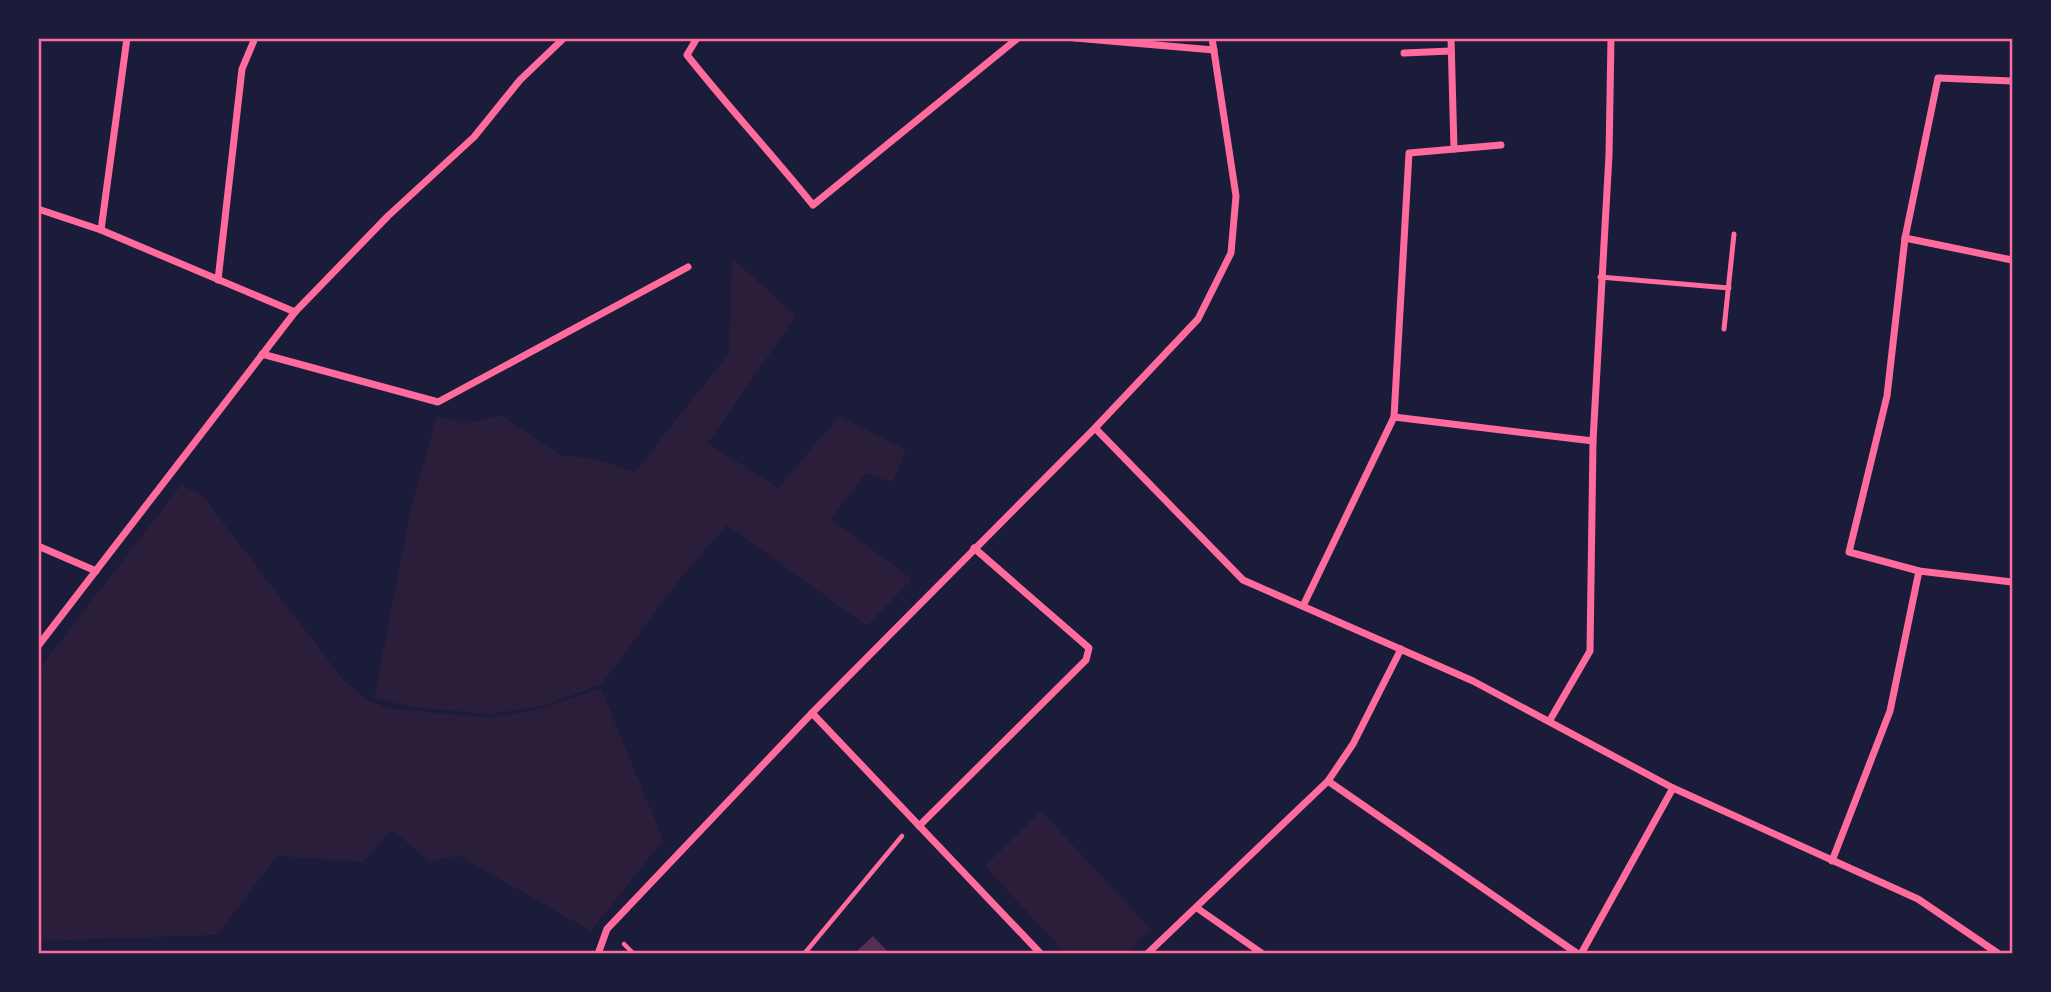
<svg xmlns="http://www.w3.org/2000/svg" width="2051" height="992" font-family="Rubik,sans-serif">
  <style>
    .green { fill: #2a1e3b }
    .building { fill: #542f53 }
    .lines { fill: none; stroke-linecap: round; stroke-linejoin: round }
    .path { stroke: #ff6b9d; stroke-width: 4.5 }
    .service { stroke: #ff6b9d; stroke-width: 5 }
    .minor { stroke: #ff6b9d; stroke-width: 7 }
    .neatline { fill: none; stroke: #ff6b9d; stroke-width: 2.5 }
  </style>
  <rect width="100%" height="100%" fill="#1b1b3a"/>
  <!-- green -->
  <g class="green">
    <polygon points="732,258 796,316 708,443 778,488 839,416 906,450 893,482 866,473 831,519 912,579 867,626 727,525 679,580 602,684 542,706 490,714 412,707 374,698 411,508 437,416 464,424 500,415 560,455 597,459 635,472 729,353"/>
    <polygon points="181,485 202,495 342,678 364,697 385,708 492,718 543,708 601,688 663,840 591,931 459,856 429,861 392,830 363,862 277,856 217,935 39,941 39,669"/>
    <polygon points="1041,811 1151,929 1126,953 1065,953 985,866"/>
  </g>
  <!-- building -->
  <polygon class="building" points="873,936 890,954 854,954"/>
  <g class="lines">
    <!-- path -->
    <g class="path">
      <polyline points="624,944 634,954"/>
      <polyline points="804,954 902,836"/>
    </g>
    <!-- service -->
    <g class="service">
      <polyline points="1600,277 1729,288"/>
      <polyline points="1724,329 1734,234"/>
    </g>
    <!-- minor -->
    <g class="minor">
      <path d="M697,38L687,55C728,107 772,154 813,205L1018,38"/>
      <polyline points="1075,38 1214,50"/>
      <polyline points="1451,38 1454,149"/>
      <polyline points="1404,53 1451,51"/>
      <polyline points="2012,81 1938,78 1905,238 1887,396 1849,552 1919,571 2012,582"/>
      <polyline points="38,209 101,230 295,312"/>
      <polyline points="101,230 127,38"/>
      <polyline points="1905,238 2012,260"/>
      <polyline points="218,280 242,69 255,38"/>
      <polyline points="262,354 438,402 688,267"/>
      <polyline points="1394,417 1593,441"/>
      <polyline points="1095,428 1243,580 1473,681 1673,788 1918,899 1999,954"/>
      <polyline points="38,546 96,571"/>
      <polyline points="1303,606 1394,417 1409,153 1501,145"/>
      <polyline points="38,646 295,312 388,216 474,137 520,80 564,38"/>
      <polyline points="812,713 1041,954"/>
      <polyline points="1550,720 1590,651 1593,441 1609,155 1611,38"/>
      <polyline points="1328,781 1578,954"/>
      <polyline points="919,826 1086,660 1089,648 974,548"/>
      <polyline points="1832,861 1890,711 1919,571"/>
      <polyline points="1197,908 1263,954"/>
      <polyline points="598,954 607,929 812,713 1095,428 1198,319 1231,253 1236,196 1212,38"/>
      <polyline points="1147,954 1328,781 1353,744 1401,649"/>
      <polyline points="1581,954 1673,788"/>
    </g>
  </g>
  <!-- border -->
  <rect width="2051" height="992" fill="none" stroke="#1b1b3a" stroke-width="80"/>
  <rect x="40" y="40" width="1971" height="912" class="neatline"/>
</svg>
